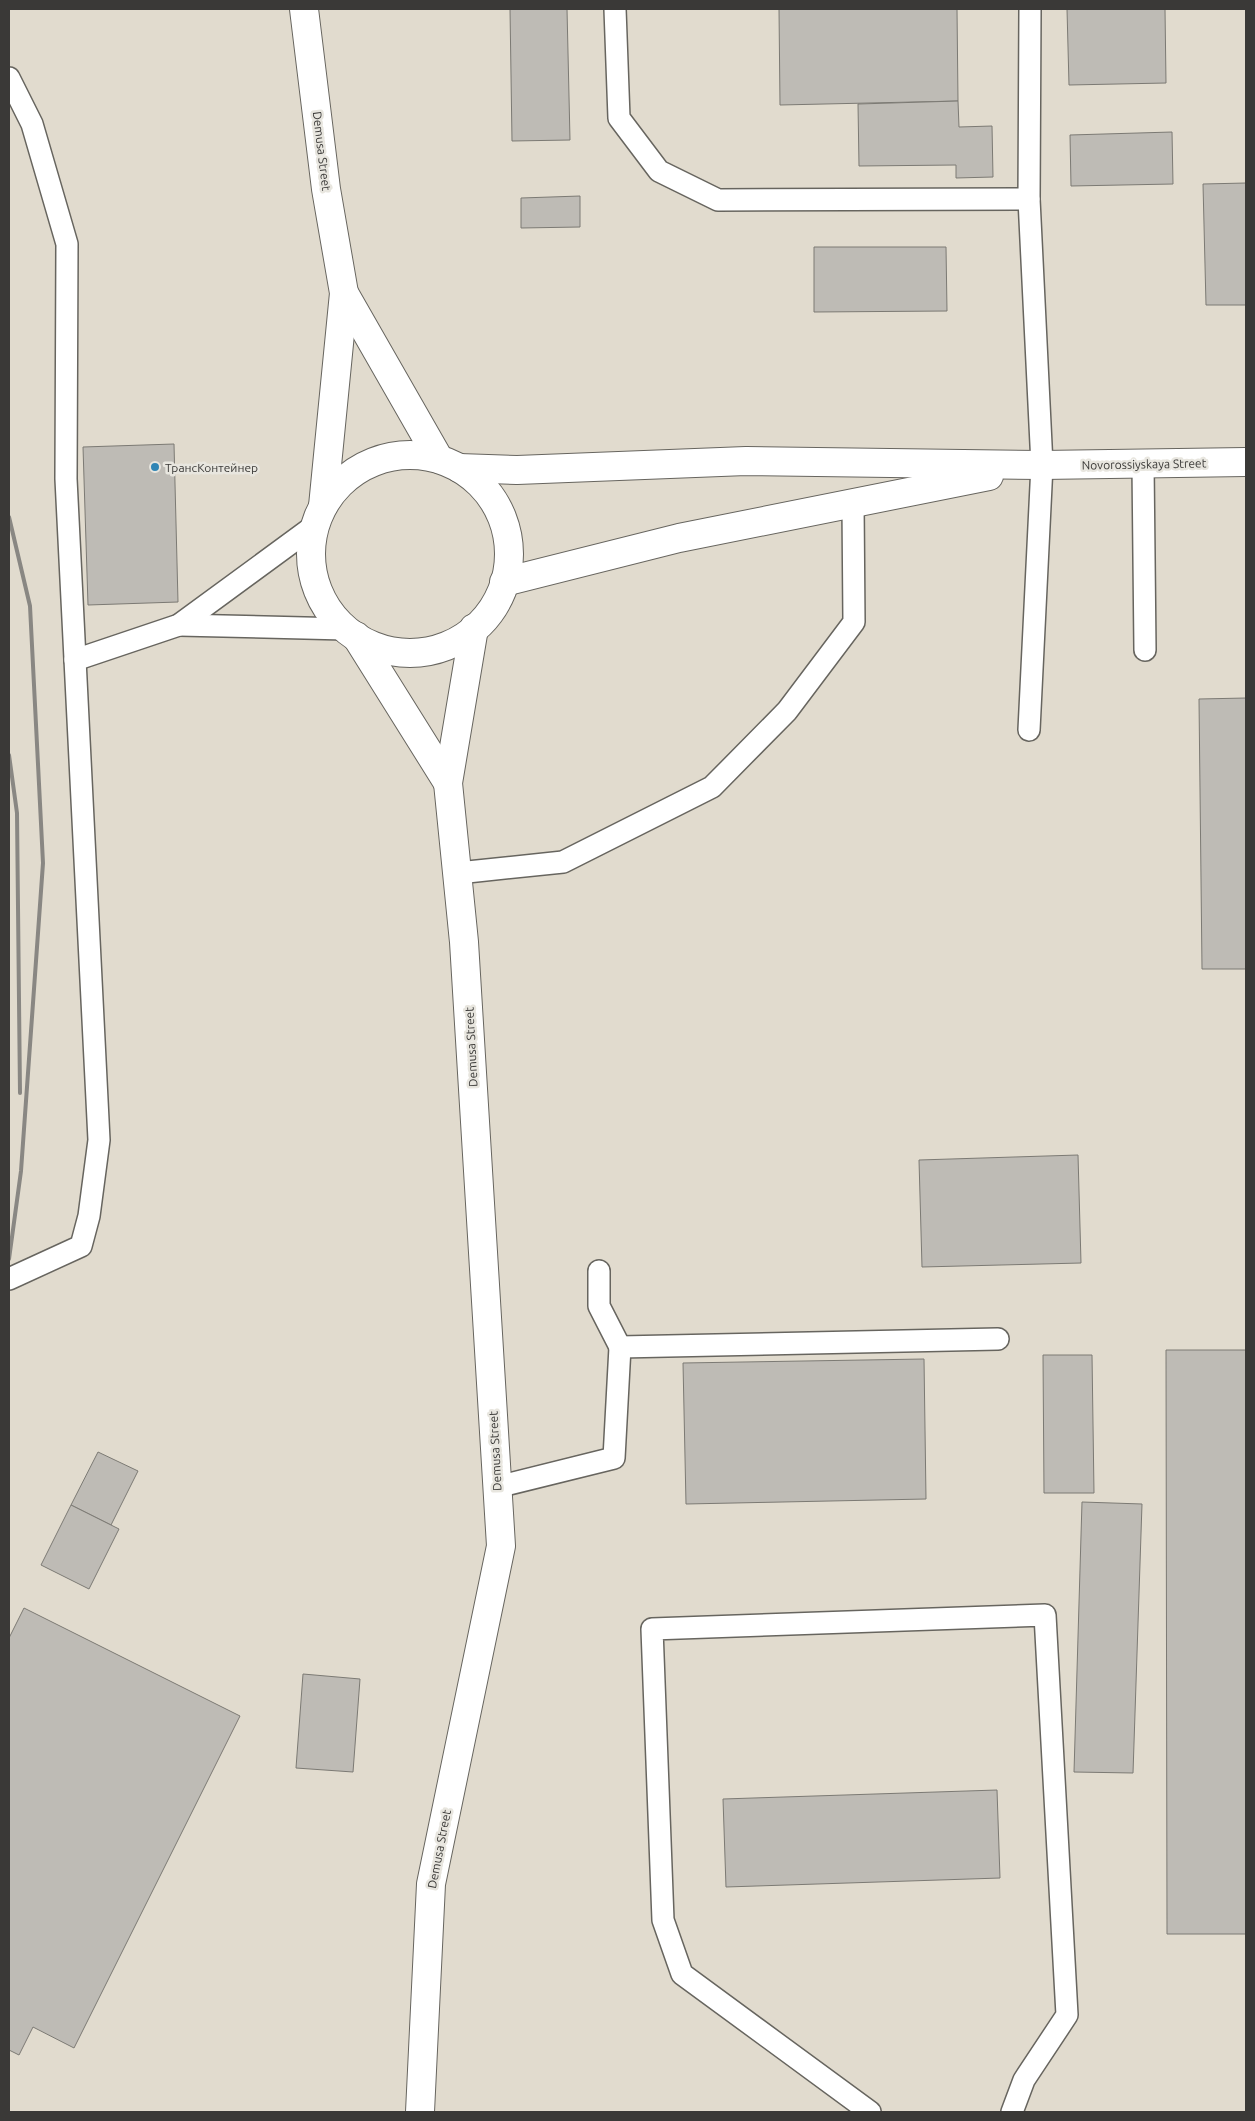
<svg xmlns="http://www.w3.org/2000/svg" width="1255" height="2121" font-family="Ubuntu,sans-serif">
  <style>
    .built { fill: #e1dbce }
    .building { fill: #bebbb5; stroke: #7c7a74 }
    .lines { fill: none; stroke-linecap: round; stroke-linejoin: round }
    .service-casing { stroke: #67655f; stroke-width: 24 }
    .minor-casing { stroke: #67655f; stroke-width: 30 }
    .service { stroke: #fff; stroke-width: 21 }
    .minor { stroke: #fff; stroke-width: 28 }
    .rail { stroke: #898783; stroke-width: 4 }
    .poi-dot { fill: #3085b5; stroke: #e8e6df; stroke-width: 2 }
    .labels { text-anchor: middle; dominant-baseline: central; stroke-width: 5; stroke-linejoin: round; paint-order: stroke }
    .street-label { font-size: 12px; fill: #3a3937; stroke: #e8e6df }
    .poi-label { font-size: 12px; fill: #3a3937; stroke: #e8e6df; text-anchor: start }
  </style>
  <rect width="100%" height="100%" fill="#e8e6df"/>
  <!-- built -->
  <rect class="built" x="9" y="9" width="1237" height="2103"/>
  <!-- building -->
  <g class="building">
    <polygon points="510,9 567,9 570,140 512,141"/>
    <polygon points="779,9 957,9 958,101 780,105"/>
    <polygon points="1067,9 1165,9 1166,83 1069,85"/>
    <polygon points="958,101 959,127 992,126 993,177 956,178 956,165 859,166 858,104"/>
    <polygon points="1172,132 1173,184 1071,186 1070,135"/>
    <polygon points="1246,183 1246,305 1206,305 1203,184"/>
    <polygon points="580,196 580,227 521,228 521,198"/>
    <polygon points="814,247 946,247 947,311 814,312"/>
    <polygon points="174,444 178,602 88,605 83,447"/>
    <polygon points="1246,698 1246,969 1202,969 1199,699"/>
    <polygon points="1078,1155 1081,1263 922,1267 919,1160"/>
    <polygon points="1166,1350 1246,1350 1246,1934 1167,1934"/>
    <polygon points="1043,1355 1092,1355 1094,1493 1044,1493"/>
    <polygon points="924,1359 926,1499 686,1504 683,1363"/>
    <polygon points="98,1452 138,1471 111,1525 71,1505"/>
    <polygon points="1082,1502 1142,1504 1133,1773 1074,1772"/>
    <polygon points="71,1505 119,1529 89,1589 41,1565"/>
    <polygon points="24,1608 240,1716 74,2048 33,2027 19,2055 9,2050 9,1638"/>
    <polygon points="303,1674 360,1679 353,1772 296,1768"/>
    <polygon points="997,1790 1000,1878 726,1887 723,1799"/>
  </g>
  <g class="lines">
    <defs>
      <g id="service">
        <polyline points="615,9 619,118 659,171 718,200 1029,199"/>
        <polyline points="9,78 32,124 67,244 66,479 99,1140 89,1216 81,1246 9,1279"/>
        <polyline points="1143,464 1145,650"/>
        <polyline points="179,625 345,629"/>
        <polyline points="75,660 179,625 314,526"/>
        <polyline points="1029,730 1042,465 1029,199 1030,9"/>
        <polyline points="458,873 563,862 712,787 787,711 854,622 853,504"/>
        <polyline points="599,1271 599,1306 620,1347 998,1339"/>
        <polyline points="497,1487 614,1458 620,1347"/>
        <polyline points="870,2112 682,1974 663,1920 652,1629 1045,1615 1067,2015 1024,2080 1012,2112"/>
      </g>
      <g id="minor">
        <polyline points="304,9 326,189 344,293 323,506"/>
        <polyline points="344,293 439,459"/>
        <circle cx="410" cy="554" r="99"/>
        <polyline points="459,468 517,470 746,461 1042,465 1246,462"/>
        <polyline points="504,582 679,538 989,476"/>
        <polyline points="356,636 448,783"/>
        <polyline points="420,2112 431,1884 501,1546 464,942 448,783 474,628"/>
      </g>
    </defs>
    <!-- service casing -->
    <use href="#service" class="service-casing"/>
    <!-- minor casing -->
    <use href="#minor" class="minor-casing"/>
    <!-- service -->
    <use href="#service" class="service"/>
    <!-- minor -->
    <use href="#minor" class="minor"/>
    <!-- rail -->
    <g class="rail">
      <polyline points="9,517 30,606 43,863 21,1171 9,1259"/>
      <polyline points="9,755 17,813 20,1093"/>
    </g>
  </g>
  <!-- markers -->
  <circle class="poi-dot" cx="155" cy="467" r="5"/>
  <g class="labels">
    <!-- street labels -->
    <g class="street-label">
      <text transform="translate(322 151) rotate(83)">Demusa Street</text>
      <text transform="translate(1144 464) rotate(-1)">Novorossiyskaya Street</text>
      <text transform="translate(471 1047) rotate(-93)">Demusa Street</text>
      <text transform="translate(495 1451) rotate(-93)">Demusa Street</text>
      <text transform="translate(439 1849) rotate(-79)">Demusa Street</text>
    </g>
    <!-- poi labels -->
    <g class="poi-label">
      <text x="165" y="467">ТрансКонтейнер</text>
    </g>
  </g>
  <!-- border -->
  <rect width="1255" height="2121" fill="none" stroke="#3a3937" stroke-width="20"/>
</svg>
